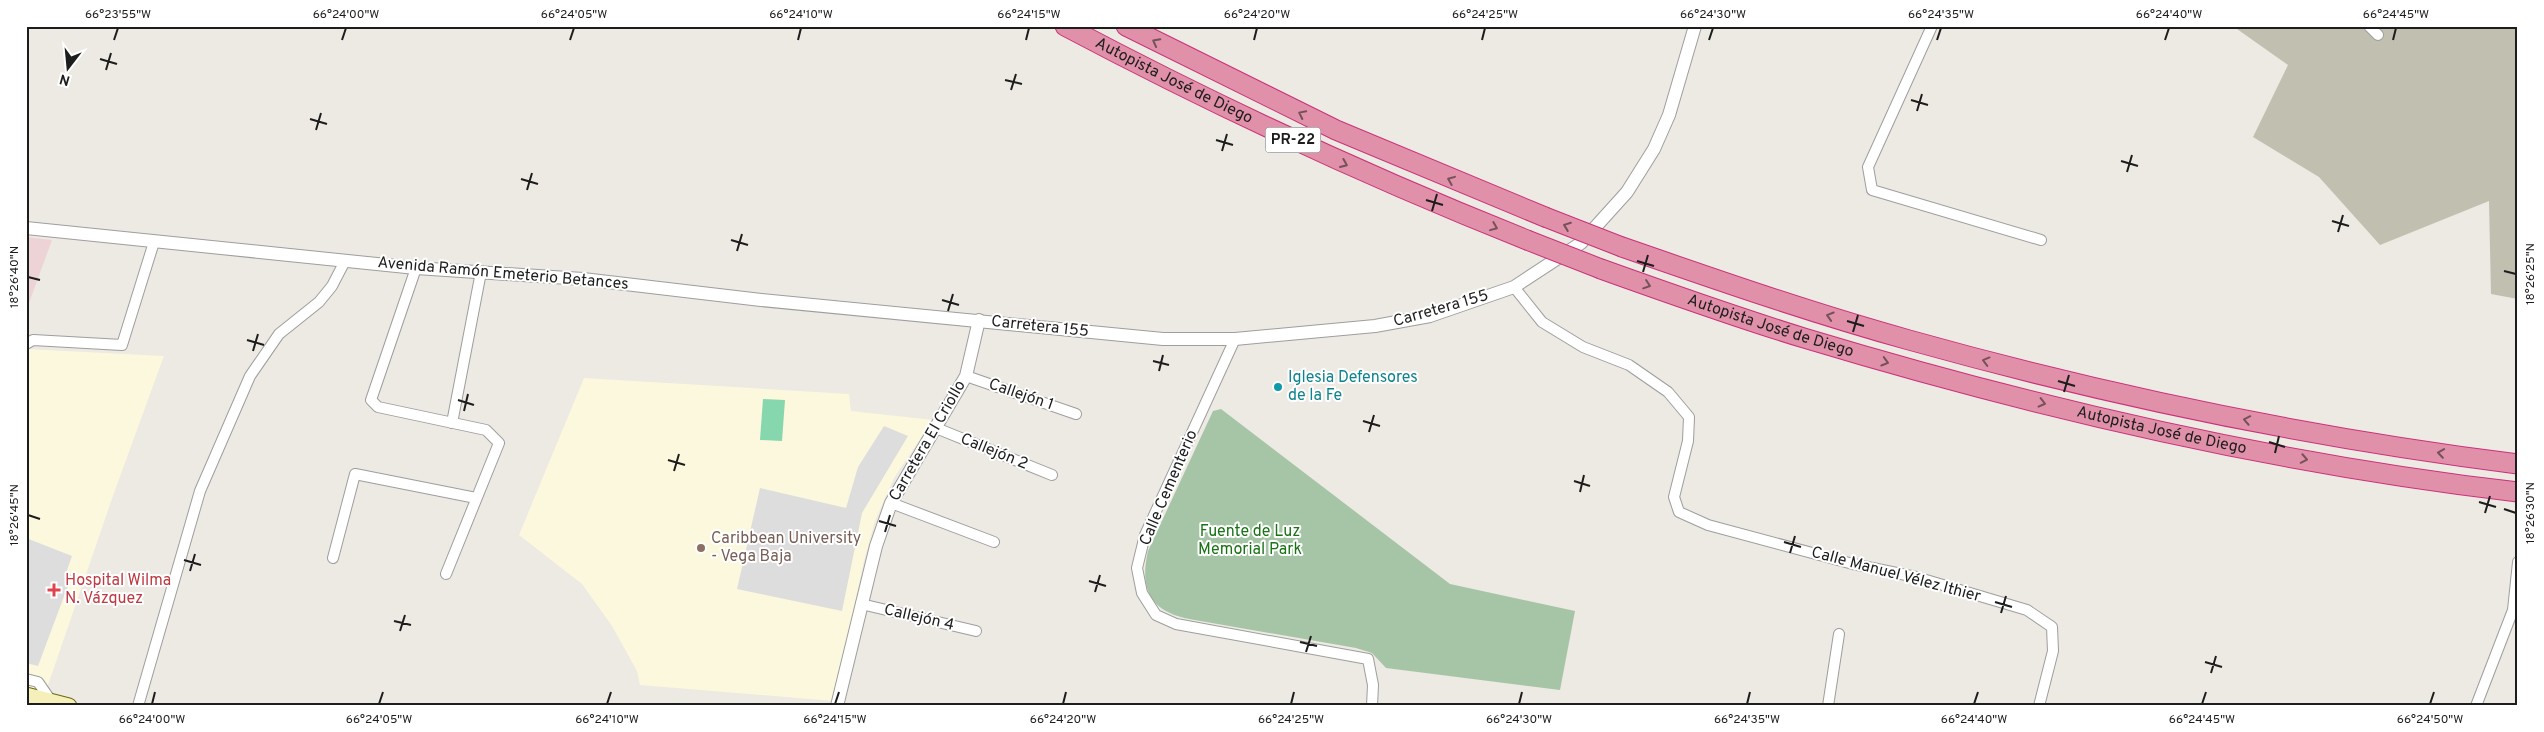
<svg xmlns="http://www.w3.org/2000/svg" width="2544" height="732" font-family="Overpass,sans-serif">
  <style>
    .commercial { fill: #edd3d6 }
    .education { fill: #fcf8dd }
    .construction { fill: #c1bfaf }
    .cemetery { fill: #a6c5a6 }
    .pitch { fill: #86d7ad }
    .parking { fill: #ddd }
    .lines { fill: none; stroke-linecap: round; stroke-linejoin: round }
    .minor-casing { stroke: #9e9e9e; stroke-width: 12 }
    .tertiary-casing { stroke: #9e9e9e; stroke-width: 14 }
    .secondary-casing { stroke: #6b690c; stroke-width: 17 }
    .motorway-casing { stroke: #cc307a; stroke-width: 21 }
    .minor { stroke: #fff; stroke-width: 10 }
    .tertiary { stroke: #fff; stroke-width: 12 }
    .secondary { stroke: #f5f0ba; stroke-width: 15 }
    .motorway { stroke: #e090a9; stroke-width: 19 }
    .motorway-bridge-casing { stroke: #cc307a; stroke-width: 21; stroke-linecap: butt }
    .motorway-bridge { stroke: #e090a9; stroke-width: 19 }
    .oneway { stroke: #75515c }
    .ticks { fill: none; stroke: #1d1d1d; stroke-width: 2 }
    .culture-dot { fill: #0f9aa8; stroke: #fff; stroke-width: 2 }
    .education-dot { fill: #8d6e63; stroke: #fff; stroke-width: 2 }
    .health-dot { fill: #e0444e; stroke: #fff; stroke-width: 2 }
    .labels { text-anchor: middle; dominant-baseline: central; stroke-width: 4; stroke-linejoin: round; paint-order: stroke }
    .shield { fill: #fff; stroke: #616161; stroke-width: 1 }
    .shield-label { font-size: 15px; font-weight: bold; fill: #1d1d1d }
    .street-label { font-size: 16px; fill: #1d1d1d; stroke: #fff }
    .culture-label { font-size: 16px; fill: #0d838f; stroke: #fff; text-anchor: start }
    .park-label { font-size: 16px; fill: #177313; stroke: #fff }
    .education-label { font-size: 16px; fill: #785e54; stroke: #fff; text-anchor: start }
    .health-label { font-size: 16px; fill: #be3a42; stroke: #fff; text-anchor: start }
    .neatline { fill: none; stroke: #1d1d1d; stroke-width: 2 }
    .ticks-label { font-size: 12px; text-anchor: middle; fill: #1d1d1d }
  </style>
  <rect width="100%" height="100%" fill="#ede9e3"/>
  <!-- commercial -->
  <polygon class="commercial" points="26,237 52,240 26,311"/>
  <!-- education -->
  <g class="education">
    <polygon points="26,349 164,356 114,493 45,694 26,688"/>
    <polygon points="584,378 849,394 851,411 933,420 894,478 875,521 864,561 834,701 640,685 637,671 612,626 582,584 519,535"/>
  </g>
  <!-- construction -->
  <polygon class="construction" points="2236,26 2518,26 2518,299 2491,294 2489,201 2380,245 2319,177 2253,137 2288,65 2237,29"/>
  <!-- cemetery -->
  <path class="cemetery" d="M1221,409L1450,584L1575,611L1560,690L1386,668L1372,653L1356,648L1189,619C1151,611 1139,590 1148,551L1213,411Z"/>
  <!-- pitch -->
  <polygon class="pitch" points="763,399 785,400 782,441 760,440"/>
  <!-- parking -->
  <g class="parking">
    <polygon points="884,426 908,436 862,513 842,611 737,589 760,488 846,508 858,467"/>
    <polygon points="26,538 72,556 66,573 72,575 38,666 26,663"/>
  </g>
  <g class="lines">
    <defs>
      <g id="minor">
        <polyline points="1932,26 1868,167 1872,190 2041,240"/>
        <polyline points="2369,26 2378,35"/>
        <polyline points="416,268 371,400 378,407 486,430 499,443 446,574"/>
        <polyline points="1514,287 1542,322 1583,347 1629,365 1668,392 1689,417 1688,441 1674,497 1679,512 1708,525 1853,564 1916,577 2027,610 2052,627 2053,651 2039,706"/>
        <polyline points="1235,339 1145,535 1137,568 1142,593 1156,615 1176,624 1368,659 1373,685 1372,706"/>
        <polyline points="26,344 33,340 122,345 154,242"/>
        <polyline points="966,376 1076,414"/>
        <polyline points="452,423 481,272"/>
        <polyline points="936,428 1052,475"/>
        <polyline points="891,503 994,542"/>
        <polyline points="333,558 355,474 476,498"/>
        <polyline points="861,604 976,631"/>
        <polyline points="26,679 38,682 51,701"/>
        <polyline points="138,706 200,491 250,376 279,334 319,302 332,286 345,261"/>
        <polyline points="1828,706 1839,634"/>
        <polyline points="2476,706 2513,610 2518,562"/>
      </g>
      <g id="tertiary">
        <polyline points="26,228 416,268 583,279 761,300 1163,339 1235,339 1375,326 1430,316 1514,287 1581,243 1627,192 1654,149 1669,115 1695,26"/>
        <polyline points="837,706 876,546 891,503 966,376 979,320"/>
      </g>
      <polyline id="secondary" points="26,695 69,706"/>
      <g id="motorway">
        <path id="s1" d="M1065,26C1216,106 1369,177 1527,240"/>
        <polyline points="1126,26 1336,130 1545,217"/>
        <path d="M1622,247C1717,280 1812,313 1909,340C2109,396 2312,438 2518,464"/>
        <path id="s2" d="M1601,269C1668,293 1735,317 1804,338C2036,408 2276,464 2518,492"/>
      </g>
    </defs>
    <!-- minor casing -->
    <use href="#minor" class="minor-casing"/>
    <!-- tertiary casing -->
    <use href="#tertiary" class="tertiary-casing"/>
    <!-- secondary casing -->
    <use href="#secondary" class="secondary-casing"/>
    <!-- motorway casing -->
    <use href="#motorway" class="motorway-casing"/>
    <!-- minor -->
    <use href="#minor" class="minor"/>
    <!-- tertiary -->
    <use href="#tertiary" class="tertiary"/>
    <!-- secondary -->
    <use href="#secondary" class="secondary"/>
    <!-- motorway -->
    <use href="#motorway" class="motorway"/>
    <defs>
      <g id="motorway-bridge">
        <polyline points="1545,217 1622,247"/>
        <polyline points="1527,240 1601,269"/>
      </g>
    </defs>
    <!-- motorway-bridge casing -->
    <use href="#motorway-bridge" class="motorway-bridge-casing"/>
    <!-- motorway-bridge -->
    <use href="#motorway-bridge" class="motorway-bridge"/>
  </g>
  <!-- one-way arrows -->
  <defs><path id="oneway-chevron" d="M-2-3.5L2.5 0L-2 3.5" fill="none" stroke-width="1.6" stroke-linecap="round" stroke-linejoin="round" transform="scale(1.25)"/></defs>
  <g class="oneway">
    <use href="#oneway-chevron" transform="translate(1156 42) rotate(-152)"/>
    <use href="#oneway-chevron" transform="translate(1302 114) rotate(-154)"/>
    <use href="#oneway-chevron" transform="translate(1344 164) rotate(23)"/>
    <use href="#oneway-chevron" transform="translate(1451 180) rotate(-158)"/>
    <use href="#oneway-chevron" transform="translate(1567 226) rotate(-159)"/>
    <use href="#oneway-chevron" transform="translate(1494 227) rotate(22)"/>
    <use href="#oneway-chevron" transform="translate(1647 285) rotate(19)"/>
    <use href="#oneway-chevron" transform="translate(1830 316) rotate(-163)"/>
    <use href="#oneway-chevron" transform="translate(1986 361) rotate(-165)"/>
    <use href="#oneway-chevron" transform="translate(1885 362) rotate(16)"/>
    <use href="#oneway-chevron" transform="translate(2042 403) rotate(14)"/>
    <use href="#oneway-chevron" transform="translate(2247 420) rotate(-169)"/>
    <use href="#oneway-chevron" transform="translate(2441 453) rotate(-172)"/>
    <use href="#oneway-chevron" transform="translate(2304 459) rotate(11)"/>
  </g>
  <!-- ticks -->
  <path class="ticks" d="M114,40L118,28M342,40L346,28M570,40L574,28M798,40L801,28M1026,40L1029,28M1254,40L1257,28M1482,40L1485,28M1709,40L1713,28M1937,40L1941,28M2165,40L2169,28M2393,40L2396,28M100,59L117,64M106,70L111,53M1005,80L1022,84M1011,90L1016,74M1911,100L1928,105M1917,111L1922,94M310,119L327,124M316,130L321,113M1216,140L1233,145M1222,151L1227,134M2121,161L2138,166M2127,172L2132,155M521,179L538,184M527,190L532,173M1426,200L1443,205M1432,211L1437,194M2332,221L2349,226M2338,232L2343,215M731,240L748,245M737,251L742,234M1637,261L1654,266M2504,271L2516,274M1643,272L1648,255M28,277L40,280M942,300L959,305M948,311L953,294M1847,321L1864,326M1853,332L1858,315M247,340L264,345M253,351L258,334M1153,361L1169,365M1159,371L1163,355M2058,381L2075,386M2064,392L2069,375M458,400L474,405M464,411L468,394M1363,421L1380,426M1369,432L1374,415M2269,442L2285,447M2275,453L2279,436M668,460L685,465M674,471L679,454M1574,481L1590,486M1580,492L1584,475M2479,502L2496,507M2504,509L2516,513M2485,513L2490,496M28,515L40,519M879,521L896,526M885,532L890,515M1784,542L1801,547M1790,553L1795,536M184,560L201,565M190,571L195,554M1089,581L1106,586M1095,592L1100,575M1995,602L2012,607M2001,613L2006,596M394,621L411,625M400,631L405,615M1300,642L1317,646M1306,652L1311,636M2205,662L2222,667M2211,673L2216,656M152,704L155,692M379,704L383,692M607,704L611,692M835,704L839,692M1063,704L1066,692M1291,704L1294,692M1519,704L1522,692M1747,704L1750,692M1974,704L1978,692M2202,704L2206,692M2430,704L2434,692"/>
  <!-- markers -->
  <circle class="culture-dot" cx="1278" cy="387" r="5"/>
  <circle class="education-dot" cx="701" cy="548" r="5"/>
  <path class="health-dot" d="M51.5 582.5h5v5h5v5h-5v5h-5v-5h-5v-5h5z"/>
  <g class="labels">
    <!-- shield labels -->
    <rect class="shield" x="1265.5" y="127.5" width="55" height="25" rx="4"/>
    <g class="shield-label">
      <text x="1293" y="140">PR-22</text>
    </g>
    <!-- street labels -->
    <g class="street-label">
      <text stroke="none"><textPath href="#s1" startOffset="122">Autopista José de Diego</textPath></text>
      <text transform="translate(503 274) rotate(5)">Avenida Ramón Emeterio Betances</text>
      <text transform="translate(1441 309) rotate(-16)">Carretera 155</text>
      <text stroke="none"><textPath href="#s2" startOffset="179">Autopista José de Diego</textPath></text>
      <text transform="translate(1040 327) rotate(6)">Carretera 155</text>
      <text transform="translate(1021 395) rotate(19)">Callejón 1</text>
      <text stroke="none"><textPath href="#s2" startOffset="584">Autopista José de Diego</textPath></text>
      <text transform="translate(928 441) rotate(-60)">Carretera El Criollo</text>
      <text transform="translate(994 452) rotate(22)">Callejón 2</text>
      <text transform="translate(1169 488) rotate(-67)">Calle Cementerio</text>
      <text transform="translate(1896 575) rotate(15)">Calle Manuel Vélez Ithier</text>
      <text transform="translate(919 618) rotate(13)">Callejón 4</text>
    </g>
    <!-- culture labels -->
    <g class="culture-label">
      <text x="1288" y="378">Iglesia Defensores<tspan x="1288" dy="18">de la Fe</tspan></text>
    </g>
    <!-- park labels -->
    <g class="park-label">
      <text x="1250" y="532">Fuente de Luz<tspan x="1250" dy="18">Memorial Park</tspan></text>
    </g>
    <!-- education labels -->
    <g class="education-label">
      <text x="711" y="539">Caribbean University<tspan x="711" dy="18">- Vega Baja</tspan></text>
    </g>
    <!-- health labels -->
    <g class="health-label">
      <text x="65" y="581">Hospital Wilma<tspan x="65" dy="18">N. Vázquez</tspan></text>
    </g>
  </g>
  <!-- border -->
  <rect width="2544" height="732" fill="none" stroke="#ffffff" stroke-width="55"/>
  <!-- north arrow -->
  <g transform="translate(68 68) rotate(196)" stroke="#ffffff" stroke-width="4" paint-order="stroke">
  <path d="M0-4L9 19L0 12L-9 19Z" fill="#1d1d1d"/>
  <text y="-8" font-size="14" font-weight="bold" text-anchor="middle" fill="#1d1d1d">N</text>
  </g>
  <rect x="28" y="28" width="2488" height="676" class="neatline"/>
  <g class="ticks-label">
    <text x="118" y="18">66°23'55"W</text>
    <text x="346" y="18">66°24'00"W</text>
    <text x="574" y="18">66°24'05"W</text>
    <text x="801" y="18">66°24'10"W</text>
    <text x="1029" y="18">66°24'15"W</text>
    <text x="1257" y="18">66°24'20"W</text>
    <text x="1485" y="18">66°24'25"W</text>
    <text x="1713" y="18">66°24'30"W</text>
    <text x="1941" y="18">66°24'35"W</text>
    <text x="2169" y="18">66°24'40"W</text>
    <text x="2396" y="18">66°24'45"W</text>
    <text transform="translate(2530 274) rotate(-90)" y="4">18°26'25"N</text>
    <text transform="translate(14 277) rotate(-90)" y="4">18°26'40"N</text>
    <text transform="translate(2530 513) rotate(-90)" y="4">18°26'30"N</text>
    <text transform="translate(14 515) rotate(-90)" y="4">18°26'45"N</text>
    <text x="152" y="723">66°24'00"W</text>
    <text x="379" y="723">66°24'05"W</text>
    <text x="607" y="723">66°24'10"W</text>
    <text x="835" y="723">66°24'15"W</text>
    <text x="1063" y="723">66°24'20"W</text>
    <text x="1291" y="723">66°24'25"W</text>
    <text x="1519" y="723">66°24'30"W</text>
    <text x="1747" y="723">66°24'35"W</text>
    <text x="1974" y="723">66°24'40"W</text>
    <text x="2202" y="723">66°24'45"W</text>
    <text x="2430" y="723">66°24'50"W</text>
  </g>
</svg>
